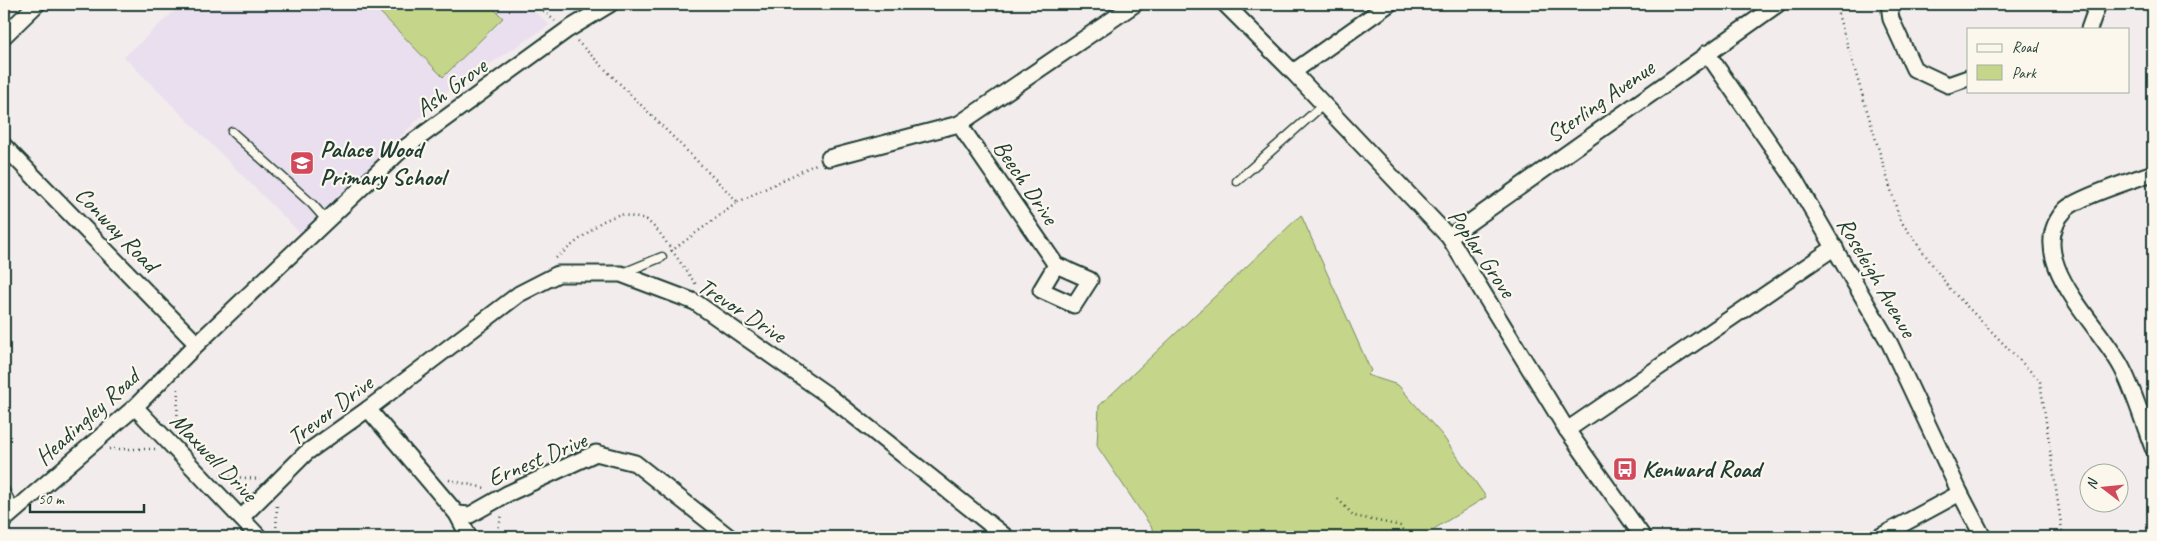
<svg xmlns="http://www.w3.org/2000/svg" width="2157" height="541" font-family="Caveat,sans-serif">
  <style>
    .built { fill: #eadfee }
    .green { fill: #c5d68a; stroke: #728a5f }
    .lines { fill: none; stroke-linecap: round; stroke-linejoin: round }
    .lane-casing { stroke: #1f3d34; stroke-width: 11 }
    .street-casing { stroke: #1f3d34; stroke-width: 19 }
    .path { stroke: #1f3d34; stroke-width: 2.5; stroke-dasharray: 1 4; stroke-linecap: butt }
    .lane { stroke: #fbf7ec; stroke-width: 8 }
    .street { stroke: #fbf7ec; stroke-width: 15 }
    .labels { text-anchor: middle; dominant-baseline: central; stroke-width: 4.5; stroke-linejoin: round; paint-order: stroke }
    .street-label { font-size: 24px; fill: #1f3d34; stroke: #fbf7ec }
    .poi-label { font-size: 24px; font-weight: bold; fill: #1f3d34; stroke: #fbf7ec; text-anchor: start }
  </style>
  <rect width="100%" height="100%" fill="#f3eced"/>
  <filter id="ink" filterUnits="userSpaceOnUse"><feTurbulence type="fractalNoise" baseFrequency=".02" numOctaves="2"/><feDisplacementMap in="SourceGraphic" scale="10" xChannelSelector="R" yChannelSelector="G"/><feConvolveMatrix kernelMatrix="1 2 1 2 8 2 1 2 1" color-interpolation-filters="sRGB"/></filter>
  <g filter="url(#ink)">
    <!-- built -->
    <polygon class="built" points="182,4 526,4 550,25 445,93 301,234 124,57"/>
    <!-- green -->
    <g class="green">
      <polygon points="372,4 489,4 503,18 443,77"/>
      <polygon points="1301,215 1371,371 1367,375 1398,385 1442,435 1486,497 1421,537 1158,537 1097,446 1099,406"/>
    </g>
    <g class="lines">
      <defs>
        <g id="lane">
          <polyline points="232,132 312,204 327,221"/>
          <polyline points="1237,181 1324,104"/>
          <polyline points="623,273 662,257"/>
          <polyline points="4,489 15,510"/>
        </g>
        <g id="street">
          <polyline points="1225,4 1293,72 1449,237 1567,430 1643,537"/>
          <polyline points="1889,4 1891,19 1914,69 1948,85 1968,78"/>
          <polyline points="2089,29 2098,4"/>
          <polyline points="4,36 37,4"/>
          <polyline points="1707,53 1795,180 1890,344 1960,493 1983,537"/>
          <polyline points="1293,72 1389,4"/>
          <polyline points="959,124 1056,265 1090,280 1074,305 1041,290 1056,265"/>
          <polyline points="4,146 197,344"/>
          <polyline points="829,158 959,124 1135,4"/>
          <path d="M2153,173C2135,179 2077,198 2066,209C2019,257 2102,326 2123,370C2135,394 2143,422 2153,448"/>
          <polyline points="1449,237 1778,4"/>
          <polyline points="135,407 259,537"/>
          <polyline points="368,409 457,514 469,537"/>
          <polyline points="1567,430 1835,247"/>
          <polyline points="457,514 470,515 507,494 596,453 635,463 729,537"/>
          <polyline points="241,518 306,453 368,409 519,294 558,274 621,274 695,302 829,396 1006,537"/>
          <polyline points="4,520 135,407 197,344 399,152 567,30 610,4"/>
          <polyline points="1879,537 1960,493"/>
        </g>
      </defs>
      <!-- lane casing -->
      <use href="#lane" class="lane-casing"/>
      <!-- street casing -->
      <use href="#street" class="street-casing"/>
      <!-- path -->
      <g class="path">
        <polyline points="536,4 555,21"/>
        <polyline points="1835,4 1900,220 1950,289 2040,381 2063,537"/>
        <polyline points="577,41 738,202 670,252"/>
        <polyline points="738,202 816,164"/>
        <polyline points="556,258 601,222 620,214 647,220 659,232 697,286"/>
        <polyline points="177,430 178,385"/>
        <polyline points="109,449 156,449"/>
        <polyline points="220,476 260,479"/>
        <polyline points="449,480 485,488"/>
        <polyline points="1338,499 1354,516 1401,526 1408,537"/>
        <polyline points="276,537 277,503"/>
        <polyline points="496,537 502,515"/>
      </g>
      <!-- lane -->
      <use href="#lane" class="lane"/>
      <!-- street -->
      <use href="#street" class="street"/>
    </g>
  </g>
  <!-- icons -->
  <defs>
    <symbol id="school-square" viewBox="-11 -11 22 22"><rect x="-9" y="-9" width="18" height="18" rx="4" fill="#d1495b" stroke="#fbf7ec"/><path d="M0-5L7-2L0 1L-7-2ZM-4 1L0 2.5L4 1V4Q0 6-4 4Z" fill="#fff"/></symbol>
    <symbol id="bus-square" viewBox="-11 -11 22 22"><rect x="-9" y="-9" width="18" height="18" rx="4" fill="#d1495b" stroke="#fbf7ec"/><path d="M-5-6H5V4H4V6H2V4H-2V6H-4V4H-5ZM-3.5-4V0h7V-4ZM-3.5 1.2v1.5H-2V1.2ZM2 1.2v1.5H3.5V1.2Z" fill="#fff"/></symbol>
  </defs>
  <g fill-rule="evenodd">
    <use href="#school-square" x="288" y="149" width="28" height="28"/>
    <use href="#bus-square" x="1611" y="455" width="28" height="28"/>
  </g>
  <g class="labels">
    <!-- street labels -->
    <g class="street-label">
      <text transform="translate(451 87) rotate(-36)">Ash Grove</text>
      <text transform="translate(1600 101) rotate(-35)">Sterling Avenue</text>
      <text transform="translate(1026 182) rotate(56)">Beech Drive</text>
      <text transform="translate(117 229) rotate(46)">Conway Road</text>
      <text transform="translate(1482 253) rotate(56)">Poplar Grove</text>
      <text transform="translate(1877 277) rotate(60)">Roseleigh Avenue</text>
      <text transform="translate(742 310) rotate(33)">Trevor Drive</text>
      <text transform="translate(330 410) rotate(-37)">Trevor Drive</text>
      <text transform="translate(87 417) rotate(-42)">Headingley Road</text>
      <text transform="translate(214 457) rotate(46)">Maxwell Drive</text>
      <text transform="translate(537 459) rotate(-23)">Ernest Drive</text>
    </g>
    <!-- poi labels -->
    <g class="poi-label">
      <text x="320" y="149">Palace Wood<tspan x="320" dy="28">Primary School</tspan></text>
      <text x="1642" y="469">Kenward Road</text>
    </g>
  </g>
  <!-- margin -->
  <rect width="2157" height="541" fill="none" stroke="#fbf7ec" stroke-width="20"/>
  <rect x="10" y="10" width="2137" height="521" fill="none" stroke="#1f3d34" stroke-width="2" filter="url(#ink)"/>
  <!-- legend -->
  <rect x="1967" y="28" width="162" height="65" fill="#fbf7ec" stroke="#a3ada2"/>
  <rect x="1977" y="44" width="25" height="8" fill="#fbf7ec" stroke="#a3ada2"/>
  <text x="2012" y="52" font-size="15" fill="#1f3d34">Road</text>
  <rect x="1977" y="65" width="25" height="15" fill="#c5d68a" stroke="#a3ada2"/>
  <text x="2012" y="78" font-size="15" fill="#1f3d34">Park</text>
  <!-- north arrow -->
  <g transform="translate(2104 488) rotate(286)"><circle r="24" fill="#fbf7ec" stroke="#a3ada2"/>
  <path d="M0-4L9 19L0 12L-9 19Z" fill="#d1495b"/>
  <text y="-8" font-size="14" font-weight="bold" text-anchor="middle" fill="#1f3d34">N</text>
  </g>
  <!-- scale -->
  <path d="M30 504v8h114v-8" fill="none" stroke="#1f3d34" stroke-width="2.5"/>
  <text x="38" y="504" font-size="15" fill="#1f3d34" stroke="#fbf7ec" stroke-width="4" paint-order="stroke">50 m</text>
</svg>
